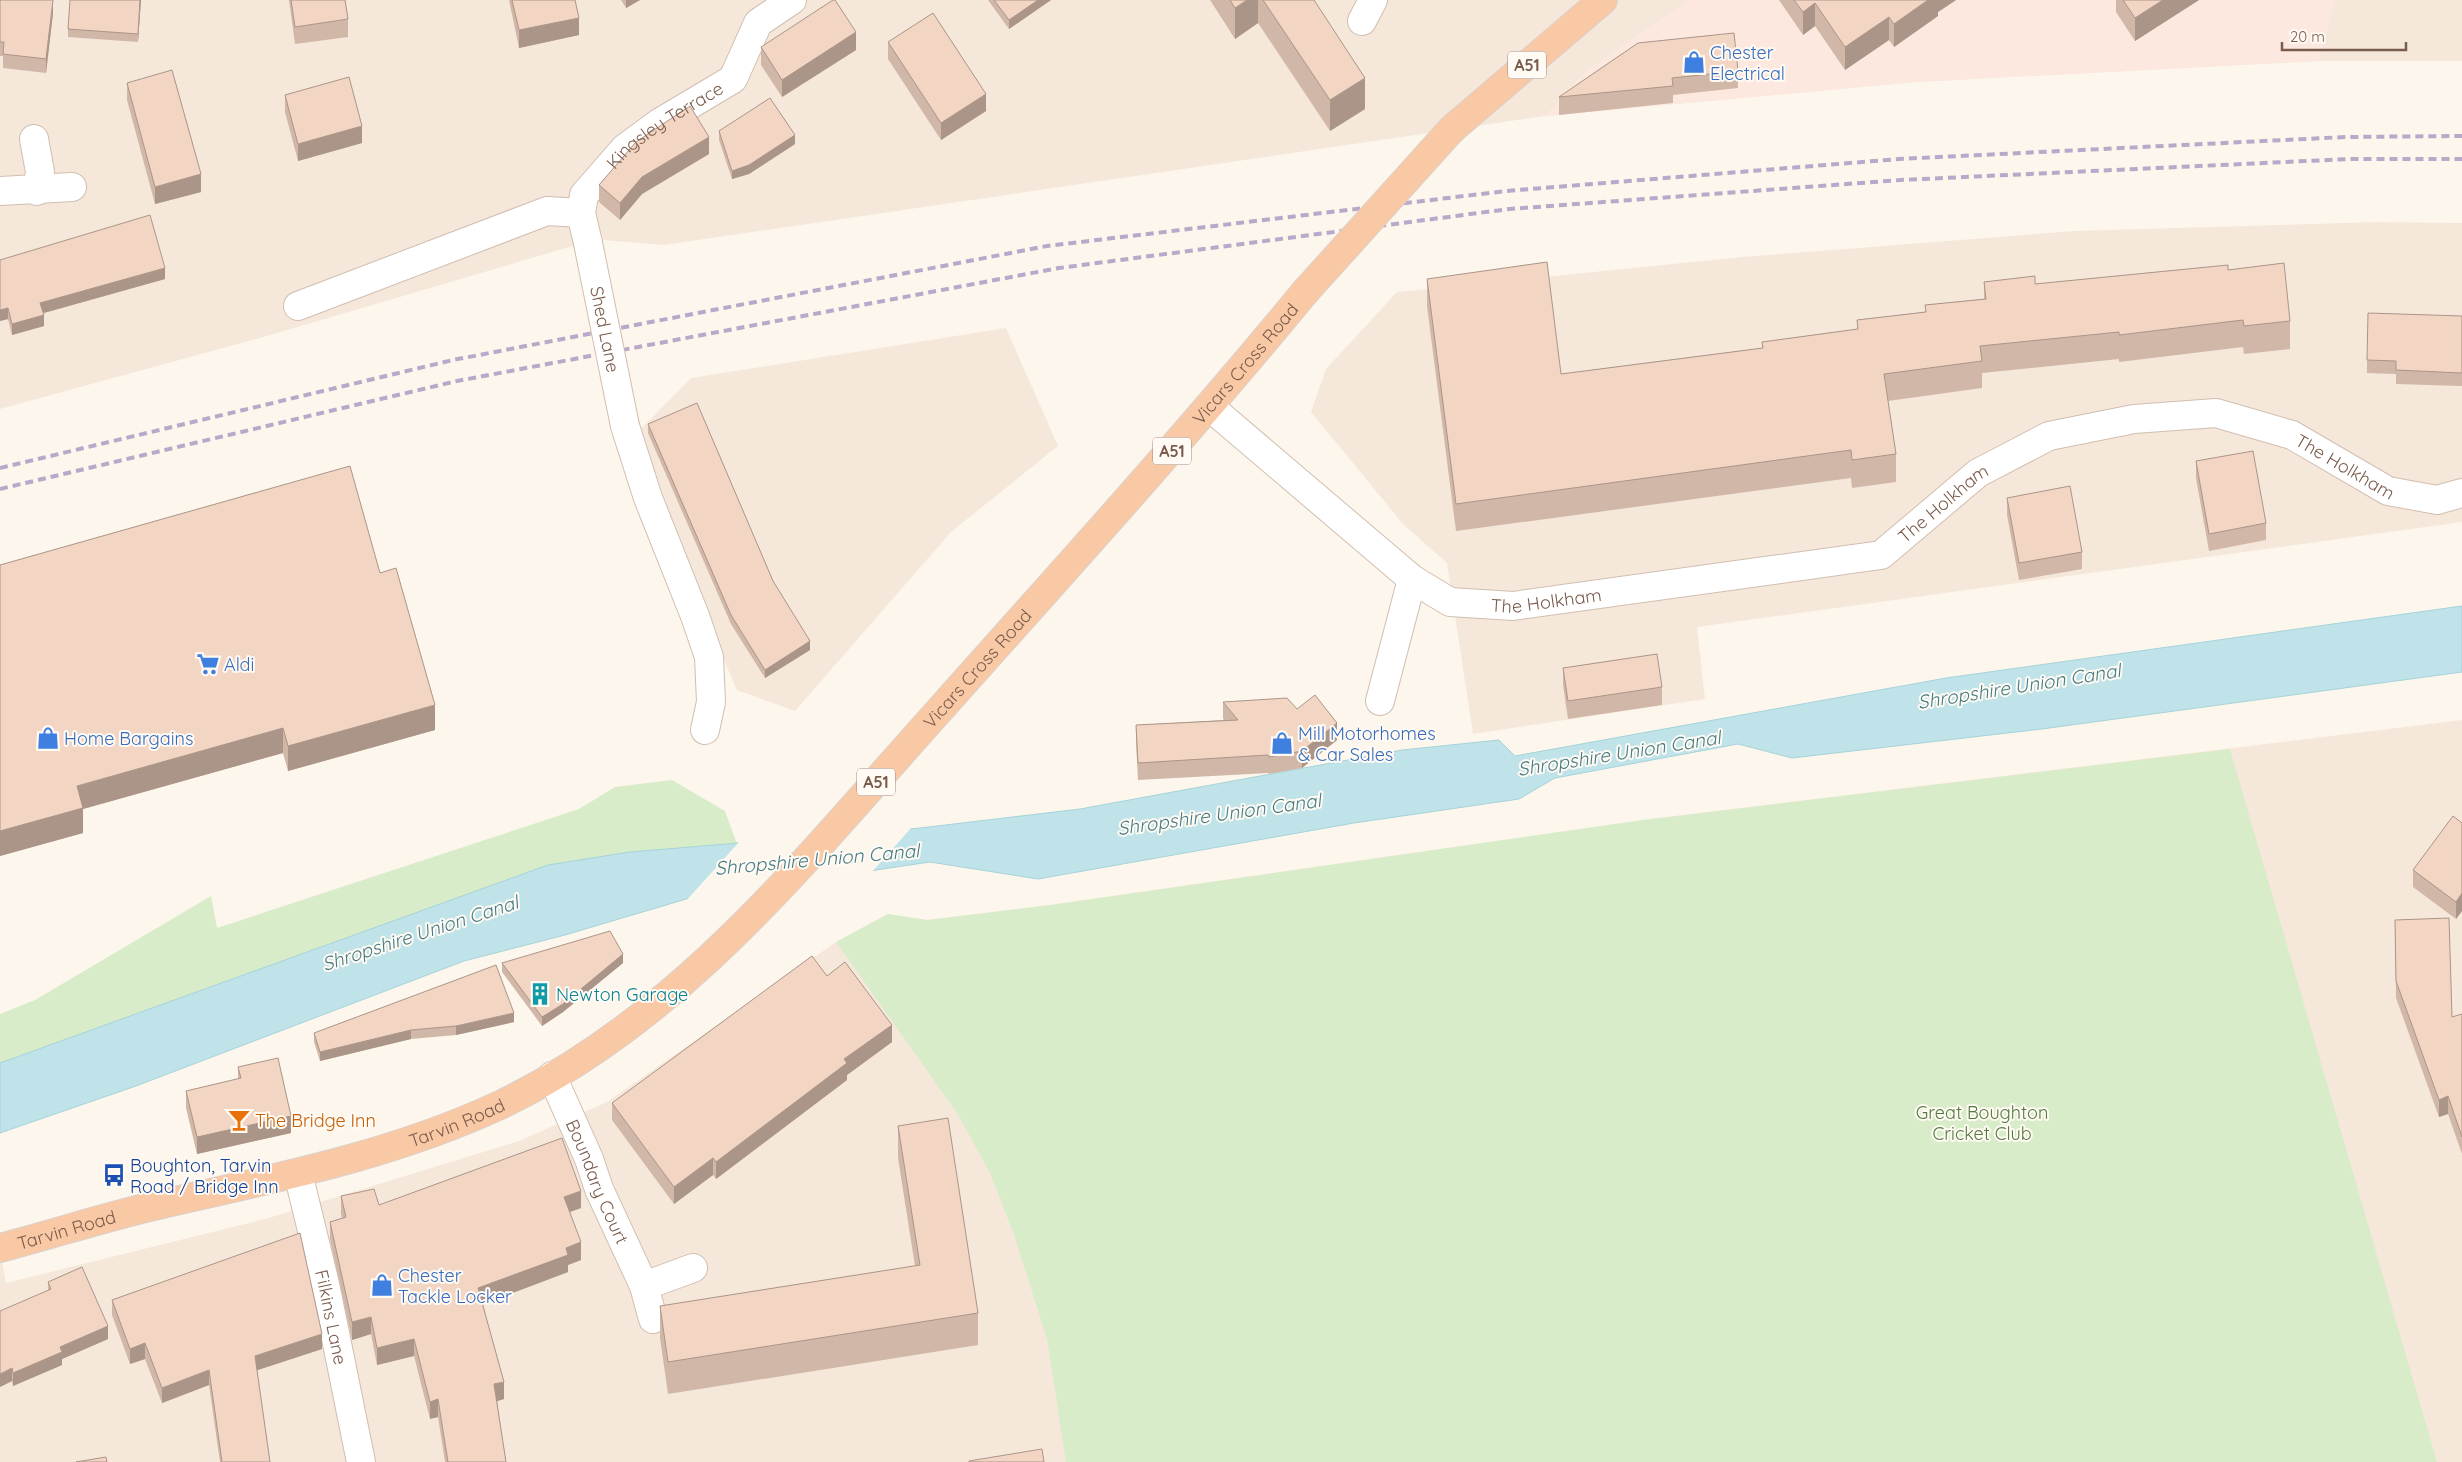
<svg xmlns="http://www.w3.org/2000/svg" width="2462" height="1462" font-family="Quicksand,sans-serif">
  <style>
    .residential { fill: #f5e8da }
    .commercial { fill: #fde8e0 }
    .green { fill: #d8ecc9 }
    .water { fill: #bfe3e8; stroke: #a5d3da }
    .pier { fill: #fdf6ec }
    .lines { fill: none; stroke-linecap: round; stroke-linejoin: round }
    .minor-casing { stroke: #d1beb0; stroke-width: 30 }
    .trunk-casing { stroke: #dad1cd; stroke-width: 30 }
    .minor { stroke: #fff; stroke-width: 28 }
    .trunk { stroke: #f9c8a4; stroke-width: 28 }
    .rail { stroke: #b9a8c9; stroke-width: 4; stroke-dasharray: 8 5; stroke-linecap: butt }
    .minor-bridge-casing { stroke: #d1beb0; stroke-width: 30; stroke-linecap: butt }
    .trunk-bridge-casing { stroke: #dad1cd; stroke-width: 30; stroke-linecap: butt }
    .minor-bridge { stroke: #fff; stroke-width: 28 }
    .trunk-bridge { stroke: #f9c8a4; stroke-width: 28 }
    .wall { fill: #d1b7a8 }
    .shaded-wall { fill: #aa9588 }
    .building { fill: #f3d5c3; stroke: #aa9588 }
    .labels { text-anchor: middle; dominant-baseline: central; stroke-width: 4; stroke-linejoin: round; paint-order: stroke }
    .shield { fill: #fffaf3; stroke: #a28b7f; stroke-width: 1 }
    .shield-label { font-size: 16px; font-weight: bold; fill: #7a5c4d }
    .shop-label { font-size: 18px; fill: #366cbe; stroke: #fffaf3; text-anchor: start }
    .street-label { font-size: 18px; fill: #7a5c4d; stroke: #fffaf3 }
    .culture-label { font-size: 18px; fill: #0d838f; stroke: #fffaf3; text-anchor: start }
    .park-label { font-size: 18px; fill: #537a41; stroke: #fffaf3 }
    .food-label { font-size: 18px; fill: #c56008; stroke: #fffaf3; text-anchor: start }
    .transit-label { font-size: 18px; fill: #164399; stroke: #fffaf3; text-anchor: start }
    .water-label { font-size: 19px; font-style: italic; fill: #437c86; stroke: #fffaf3 }
  </style>
  <rect width="100%" height="100%" fill="#fdf6ec"/>
  <!-- residential -->
  <g class="residential">
    <polygon points="0,0 2462,0 2462,61 2319,61 1916,82 1545,116 664,245 602,240 576,245 260,338 0,409"/>
    <polygon points="2376,222 2462,223 2462,522 1697,627 1705,699 1473,734 1447,563 1403,524 1311,412 1326,369 1397,292 1742,257 2075,231"/>
    <polygon points="1006,328 1058,446 951,532 795,711 737,690 710,628 640,430 691,378"/>
    <polygon points="2462,720 2462,1462 0,1462 0,1250 6,1283 265,1219 519,1141 607,1102 836,942 888,914 927,920 1050,905 1643,820"/>
  </g>
  <!-- commercial -->
  <polygon class="commercial" points="1689,0 2335,0 2319,61 1916,82 1545,116 1586,71"/>
  <!-- green -->
  <g class="green">
    <polygon points="2230,749 2437,1462 1066,1462 1047,1339 1014,1235 990,1173 957,1113 836,942 888,914 927,920 1050,905 1643,820"/>
    <polygon points="672,780 725,811 737,844 631,852 548,865 0,1063 0,1014 35,1000 211,896 217,928 579,809 615,787"/>
  </g>
  <!-- water -->
  <polygon class="water" points="2462,606 2462,672 2042,729 1792,758 1738,744 1555,778 1519,799 1354,823 1038,879 930,862 693,897 565,935 464,961 136,1086 0,1133 0,1063 548,865 630,852 920,828 1080,809 1402,750 1499,740 1515,756 1946,678"/>
  <!-- pier -->
  <polygon class="pier" points="912,827 871,873 685,902 740,841"/>
  <g class="lines">
    <defs>
      <g id="minor">
        <polyline points="1362,21 1373,0"/>
        <polyline points="34,139 40,172 37,191"/>
        <polyline points="0,191 72,187"/>
        <path id="s1" d="M581,213L584,195L625,148L659,123L733,79L758,23L792,0"/>
        <polyline points="298,306 547,211 581,213 588,243"/>
        <polyline points="1210,407 1412,579 1380,701"/>
        <polyline points="625,426 648,498 695,616 709,657 711,702 705,730"/>
        <path id="s2" d="M1412,579L1450,602L1513,606L1881,555L1978,473L2049,436L2134,419L2216,413L2292,435L2388,491L2437,500L2462,493"/>
        <path id="s3" d="M552,1076L589,1159L599,1189L644,1286L653,1319"/>
        <path id="s4" d="M298,1173L325,1284L361,1462"/>
        <polyline points="644,1286 693,1268"/>
      </g>
      <g id="trunk">
        <polyline points="1452,129 1603,0"/>
        <path id="s5" d="M0,1248C54,1234 108,1216 162,1204C276,1178 393,1155 500,1105C686,1016 811,852 946,703C1067,567 1189,433 1305,292"/>
      </g>
    </defs>
    <!-- minor casing -->
    <use href="#minor" class="minor-casing"/>
    <!-- trunk casing -->
    <use href="#trunk" class="trunk-casing"/>
    <!-- minor -->
    <use href="#minor" class="minor"/>
    <!-- trunk -->
    <use href="#trunk" class="trunk"/>
    <!-- rail -->
    <g class="rail">
      <polyline points="0,468 453,360 1047,246 1506,191 1899,159 2345,137 2462,136"/>
      <polyline points="0,489 457,381 1059,268 1509,209 1901,180 2349,159 2462,159"/>
    </g>
    <defs>
      <g id="minor-bridge">
        <path id="s6" d="M588,243L625,426"/>
      </g>
      <polyline id="trunk-bridge" points="1305,292 1452,129"/>
    </defs>
    <!-- minor-bridge casing -->
    <use href="#minor-bridge" class="minor-bridge-casing"/>
    <!-- trunk-bridge casing -->
    <use href="#trunk-bridge" class="trunk-bridge-casing"/>
    <!-- minor-bridge -->
    <use href="#minor-bridge" class="minor-bridge"/>
    <!-- trunk-bridge -->
    <use href="#trunk-bridge" class="trunk-bridge"/>
  </g>
  <!-- wall -->
  <g class="wall">
    <polygon points="0,0 53,13 46,73 3,68 3,56 0,56"/>
    <polygon points="141,0 138,42 68,37 68,29"/>
    <polygon points="289,0 345,0 348,19 348,37 295,44"/>
    <polygon points="509,0 575,0 579,35 519,48"/>
    <polygon points="621,0 640,0 626,8"/>
    <polygon points="988,0 1051,0 1009,29"/>
    <polygon points="1210,0 1314,0 1365,109 1330,131 1258,23 1235,39"/>
    <polygon points="1779,0 1956,0 1938,12 1938,16 1894,47 1889,40 1845,70 1815,26 1803,35"/>
    <polygon points="2116,0 2199,0 2135,41 2116,12"/>
    <polygon points="888,42 986,111 941,140 888,59"/>
    <polygon points="1638,43 1738,71 1738,88 1673,95 1673,103 1559,115 1559,97"/>
    <polygon points="761,47 856,50 782,97 761,65"/>
    <polygon points="127,83 201,192 155,204 127,100"/>
    <polygon points="285,95 362,143 298,161 285,112"/>
    <polygon points="719,131 795,144 749,174 732,179 719,140"/>
    <polygon points="709,154 642,194 620,220 599,202 599,185"/>
    <polygon points="0,260 165,279 44,313 44,326 12,335 8,319 0,321"/>
    <polygon points="2228,270 2290,321 2290,349 2244,354 2243,347 2119,362 2119,359 1982,373 1982,388 1888,401 1896,454 1896,482 1852,488 1851,478 1456,531 1427,306 1427,279 1561,374 1762,348 1762,342 1857,329 1857,320 1925,312 1925,305 1984,299 1984,282 2035,284"/>
    <polygon points="2462,316 2462,386 2396,384 2396,374 2367,373 2367,360"/>
    <polygon points="648,424 773,581 810,650 765,678 731,624 648,433"/>
    <polygon points="2196,461 2266,523 2266,540 2209,551 2196,478"/>
    <polygon points="2007,498 2082,552 2082,569 2019,580 2007,515"/>
    <polygon points="380,573 435,730 288,771 283,753 83,809 83,833 0,856"/>
    <polygon points="1563,668 1662,687 1662,705 1568,719 1563,685"/>
    <polygon points="1223,702 1297,709 1337,740 1302,768 1269,774 1268,773 1138,780 1136,742 1136,725 1224,720 1223,719"/>
    <polygon points="2462,823 2462,911 2456,919 2413,887 2413,870"/>
    <polygon points="2395,920 2452,1017 2462,1014 2462,1154 2448,1114 2439,1117 2396,998"/>
    <polygon points="502,963 623,963 563,1012 542,1026 502,972"/>
    <polygon points="827,976 892,1042 847,1075 847,1080 716,1179 713,1175 674,1204 612,1120 612,1103"/>
    <polygon points="514,1022 456,1035 411,1039 320,1061 314,1042 314,1033"/>
    <polygon points="238,1067 291,1133 197,1154 186,1108 186,1091 238,1079"/>
    <polygon points="898,1126 978,1313 978,1345 668,1394 660,1338 660,1306 915,1266 898,1158"/>
    <polygon points="341,1196 379,1205 581,1208 570,1212 581,1260 568,1265 568,1272 483,1304 504,1399 497,1401 506,1462 445,1462 438,1417 430,1419 414,1356 377,1365 371,1334 352,1340 330,1239 330,1222 342,1218 341,1214"/>
    <polygon points="48,1282 108,1339 62,1359 62,1365 13,1386 12,1381 0,1387 48,1290"/>
    <polygon points="112,1300 322,1349 257,1370 270,1462 220,1462 209,1385 162,1403 145,1359 130,1364 112,1315"/>
  </g>
  <!-- shaded-wall -->
  <g class="shaded-wall">
    <polygon points="53,0 53,13 46,73 46,59"/>
    <polygon points="140,0 141,0 138,42 138,34"/>
    <polygon points="626,0 640,0 626,8"/>
    <polygon points="1038,0 1051,0 1009,29 1009,20"/>
    <polygon points="1247,0 1258,0 1258,23 1235,39 1235,8"/>
    <polygon points="1928,0 1956,0 1938,12 1938,16 1894,47 1894,24"/>
    <polygon points="2163,0 2199,0 2135,41 2135,18"/>
    <polygon points="1815,3 1815,26 1803,35 1803,12"/>
    <polygon points="1889,17 1889,40 1845,70 1845,47"/>
    <polygon points="579,18 579,35 519,48 519,30"/>
    <polygon points="856,32 856,50 782,97 782,80"/>
    <polygon points="1365,78 1365,109 1330,131 1330,100"/>
    <polygon points="986,94 986,111 941,140 941,123"/>
    <polygon points="362,126 362,143 298,161 298,144"/>
    <polygon points="795,135 795,144 749,174 732,179 732,171"/>
    <polygon points="709,137 709,154 642,194 620,220 620,203 642,177"/>
    <polygon points="201,174 201,192 155,204 155,187"/>
    <polygon points="165,268 165,279 40,314 40,303"/>
    <polygon points="8,308 8,319 0,321 0,310"/>
    <polygon points="44,315 44,326 12,335 12,324"/>
    <polygon points="810,641 810,650 765,678 765,670"/>
    <polygon points="435,705 435,730 288,771 288,746"/>
    <polygon points="1337,723 1337,740 1302,768 1302,751"/>
    <polygon points="283,728 283,753 83,809 83,833 0,856 0,831 77,786"/>
    <polygon points="2462,893 2462,911 2456,919 2456,902"/>
    <polygon points="623,954 623,963 563,1012 542,1026 542,1017"/>
    <polygon points="514,1013 514,1022 456,1035 456,1026"/>
    <polygon points="892,1025 892,1042 847,1075 847,1080 716,1179 716,1162 844,1059"/>
    <polygon points="411,1030 411,1039 320,1061 320,1052"/>
    <polygon points="2448,1096 2448,1114 2439,1117 2439,1100"/>
    <polygon points="291,1116 291,1133 197,1154 197,1137"/>
    <polygon points="713,1158 713,1175 674,1204 674,1187"/>
    <polygon points="581,1191 581,1208 564,1214 564,1197"/>
    <polygon points="581,1242 581,1260 568,1265 568,1272 478,1306 478,1288 566,1248"/>
    <polygon points="371,1317 371,1334 352,1340 352,1322"/>
    <polygon points="108,1326 108,1339 62,1359 62,1365 13,1386 13,1373 60,1347"/>
    <polygon points="322,1334 322,1349 255,1371 255,1356"/>
    <polygon points="414,1339 414,1356 377,1365 377,1348"/>
    <polygon points="145,1343 145,1359 130,1364 130,1349"/>
    <polygon points="12,1368 12,1381 0,1387 0,1374"/>
    <polygon points="209,1370 209,1385 162,1403 162,1388"/>
    <polygon points="504,1382 504,1399 494,1402 494,1384"/>
    <polygon points="438,1399 438,1417 430,1419 430,1402"/>
  </g>
  <!-- building -->
  <g class="building">
    <polygon points="0,0 53,0 46,59 3,54 4,42 0,42"/>
    <polygon points="70,0 140,0 138,34 68,29"/>
    <polygon points="291,0 345,0 348,19 295,27"/>
    <polygon points="512,0 575,0 579,18 519,30"/>
    <polygon points="833,0 835,0 856,32 782,80 761,47"/>
    <polygon points="994,0 1038,0 1009,20"/>
    <polygon points="1230,0 1247,0 1235,8"/>
    <polygon points="1263,0 1314,0 1365,78 1330,100"/>
    <polygon points="1794,0 1928,0 1894,24 1889,17 1845,47 1815,3 1803,12"/>
    <polygon points="2123,0 2163,0 2135,18"/>
    <polygon points="933,13 986,94 941,123 888,42"/>
    <polygon points="1734,33 1738,71 1672,78 1673,86 1559,97 1638,43"/>
    <polygon points="172,70 201,174 155,187 127,83"/>
    <polygon points="349,77 362,126 298,144 285,95"/>
    <polygon points="770,98 795,135 749,165 732,171 719,131"/>
    <polygon points="690,106 709,137 642,177 620,203 599,185 636,142"/>
    <polygon points="150,215 165,268 40,303 44,315 12,324 8,308 0,310 0,260"/>
    <polygon points="1547,262 1561,374 1763,348 1762,342 1858,329 1857,320 1926,312 1925,305 1986,299 1984,282 2035,276 2035,284 2228,265 2228,270 2284,263 2290,321 2244,326 2243,320 2119,335 2119,332 1980,346 1982,361 1884,374 1896,454 1852,460 1851,450 1456,504 1427,279"/>
    <polygon points="2368,313 2462,316 2462,373 2396,370 2396,361 2367,360"/>
    <polygon points="697,403 773,581 810,641 765,670 731,615 648,424"/>
    <polygon points="2253,451 2266,523 2209,534 2196,461"/>
    <polygon points="350,466 380,573 396,568 435,705 288,746 283,728 77,786 83,808 0,831 0,565"/>
    <polygon points="2070,486 2082,552 2019,563 2007,498"/>
    <polygon points="1657,654 1662,687 1568,701 1563,668"/>
    <polygon points="1315,695 1337,723 1302,751 1269,757 1268,755 1138,763 1136,725 1238,720 1223,702 1287,698 1297,709"/>
    <polygon points="2453,816 2462,823 2462,893 2456,902 2413,870"/>
    <polygon points="2449,918 2452,1017 2462,1014 2462,1137 2448,1096 2439,1100 2396,981 2395,920"/>
    <polygon points="610,931 623,954 563,1004 542,1017 502,963"/>
    <polygon points="812,956 827,976 845,962 892,1025 844,1059 847,1063 716,1162 713,1158 674,1187 612,1103"/>
    <polygon points="496,965 514,1013 456,1026 411,1030 320,1052 314,1033"/>
    <polygon points="278,1058 291,1116 197,1137 186,1091 241,1078 238,1067"/>
    <polygon points="948,1118 978,1313 668,1362 660,1306 920,1265 898,1126"/>
    <polygon points="562,1138 581,1191 564,1197 581,1242 566,1248 568,1255 478,1288 504,1382 494,1384 506,1462 448,1462 438,1399 430,1402 414,1339 377,1348 371,1317 352,1322 330,1222 346,1217 341,1196 374,1189 379,1205"/>
    <polygon points="300,1233 322,1334 255,1356 270,1462 222,1462 209,1370 162,1388 145,1343 130,1349 112,1300"/>
    <polygon points="82,1267 108,1326 60,1347 62,1352 13,1373 12,1368 0,1374 0,1311 51,1289 48,1282"/>
    <polygon points="1042,1449 1044,1462 969,1462 969,1461"/>
    <polygon points="106,1457 107,1462 76,1462"/>
  </g>
  <!-- icons -->
  <defs>
    <symbol id="shop-bare" viewBox="-9 -9 18 18"><path d="M-5-2.5h2.3a2.7 3.5 0 0 1 5.4 0H5L5.5 6h-11ZM-1.5-2.5h3a1.5 2.3 0 0 0-3 0Z" fill="#3f7fe0" stroke="#fffaf3" stroke-width="2.5" paint-order="stroke"/></symbol>
    <symbol id="supermarket-bare" viewBox="-9 -9 18 18"><path d="M-6-5.5h2.5l.6 2H6L4.5 2H-2.5L-4.4-4H-6ZM-1.5 3.2a1.3 1.3 0 1 0 .1 0ZM3 3.2a1.3 1.3 0 1 0 .1 0Z" fill="#3f7fe0" stroke="#fffaf3" stroke-width="2.5" paint-order="stroke"/></symbol>
    <symbol id="building-bare" viewBox="-9 -9 18 18"><path d="M-4-6H4V6H1V3H-1V6H-4ZM-2.5-4.3h1.7v1.8h-1.7ZM.8-4.3h1.7v1.8H.8ZM-2.5-1h1.7V.8h-1.7ZM.8-1h1.7V.8H.8Z" fill="#0f9aa8" stroke="#fffaf3" stroke-width="2.5" paint-order="stroke"/></symbol>
    <symbol id="bar-bare" viewBox="-9 -9 18 18"><path d="M-6-5H6L.8 .8V4.5H3.5V6h-7V4.5H-.8V.8Z" fill="#e8710a" stroke="#fffaf3" stroke-width="2.5" paint-order="stroke"/></symbol>
    <symbol id="bus-bare" viewBox="-9 -9 18 18"><path d="M-5-6H5V4H4V6H2V4H-2V6H-4V4H-5ZM-3.5-4V0h7V-4ZM-3.5 1.2v1.5H-2V1.2ZM2 1.2v1.5H3.5V1.2Z" fill="#1a4fb4" stroke="#fffaf3" stroke-width="2.5" paint-order="stroke"/></symbol>
  </defs>
  <g fill-rule="evenodd">
    <use href="#shop-bare" x="1678" y="46" width="32" height="32"/>
    <use href="#supermarket-bare" x="192" y="648" width="32" height="32"/>
    <use href="#shop-bare" x="32" y="722" width="32" height="32"/>
    <use href="#shop-bare" x="1266" y="727" width="32" height="32"/>
    <use href="#building-bare" x="524" y="978" width="32" height="32"/>
    <use href="#bar-bare" x="223" y="1104" width="32" height="32"/>
    <use href="#bus-bare" x="98" y="1159" width="32" height="32"/>
    <use href="#shop-bare" x="366" y="1269" width="32" height="32"/>
  </g>
  <g class="labels">
    <!-- shield labels -->
    <g class="shield">
      <rect x="1508" y="51.5" width="38" height="27" rx="4"/>
      <rect x="1153" y="437.5" width="38" height="27" rx="4"/>
      <rect x="857" y="768.5" width="38" height="27" rx="4"/>
    </g>
    <g class="shield-label">
      <text x="1527" y="65">A51</text>
      <text x="1172" y="451">A51</text>
      <text x="876" y="782">A51</text>
    </g>
    <!-- shop labels -->
    <g class="shop-label">
      <text x="1710" y="52">Chester<tspan x="1710" dy="21">Electrical</tspan></text>
      <text x="224" y="664">Aldi</text>
      <text x="1298" y="733">Mill Motorhomes<tspan x="1298" dy="21">&amp; Car Sales</tspan></text>
      <text x="64" y="738">Home Bargains</text>
      <text x="398" y="1275">Chester<tspan x="398" dy="21">Tackle Locker</tspan></text>
    </g>
    <!-- street labels -->
    <g class="street-label">
      <text stroke="none"><textPath href="#s1" startOffset="126">Kingsley Terrace</textPath></text>
      <text stroke="none"><textPath href="#s6" startOffset="88">Shed Lane</textPath></text>
      <text stroke="none"><textPath href="#s5" startOffset="1578">Vicars Cross Road</textPath></text>
      <text stroke="none"><textPath href="#s2" startOffset="996">The Holkham</textPath></text>
      <text stroke="none"><textPath href="#s2" startOffset="560">The Holkham</textPath></text>
      <text stroke="none"><textPath href="#s2" startOffset="141">The Holkham</textPath></text>
      <text stroke="none"><textPath href="#s5" startOffset="1172">Vicars Cross Road</textPath></text>
      <text stroke="none"><textPath href="#s5" startOffset="474">Tarvin Road</textPath></text>
      <text stroke="none"><textPath href="#s3" startOffset="115">Boundary Court</textPath></text>
      <text stroke="none"><textPath href="#s5" startOffset="69">Tarvin Road</textPath></text>
      <text stroke="none"><textPath href="#s4" startOffset="148">Filkins Lane</textPath></text>
    </g>
    <!-- culture labels -->
    <g class="culture-label">
      <text x="556" y="994">Newton Garage</text>
    </g>
    <!-- park labels -->
    <g class="park-label">
      <text x="1982" y="1112">Great Boughton<tspan x="1982" dy="21">Cricket Club</tspan></text>
    </g>
    <!-- food labels -->
    <g class="food-label">
      <text x="255" y="1120">The Bridge Inn</text>
    </g>
    <!-- transit labels -->
    <g class="transit-label">
      <text x="130" y="1165">Boughton, Tarvin<tspan x="130" dy="21">Road / Bridge Inn</tspan></text>
    </g>
    <!-- water labels -->
    <g class="water-label">
      <text transform="translate(2019 686) rotate(-9)">Shropshire Union Canal</text>
      <text transform="translate(1619 753) rotate(-9)">Shropshire Union Canal</text>
      <text transform="translate(1219 814) rotate(-8)">Shropshire Union Canal</text>
      <text transform="translate(817 859) rotate(-5)">Shropshire Union Canal</text>
      <text transform="translate(420 933) rotate(-18)">Shropshire Union Canal</text>
    </g>
  </g>
  <!-- scale -->
  <path d="M2282 42v8h124v-8" fill="none" stroke="#7a5c4d" stroke-width="2.5"/>
  <text x="2290" y="42" font-size="15" fill="#7a5c4d" stroke="#fffaf3" stroke-width="4" paint-order="stroke">20 m</text>
</svg>
